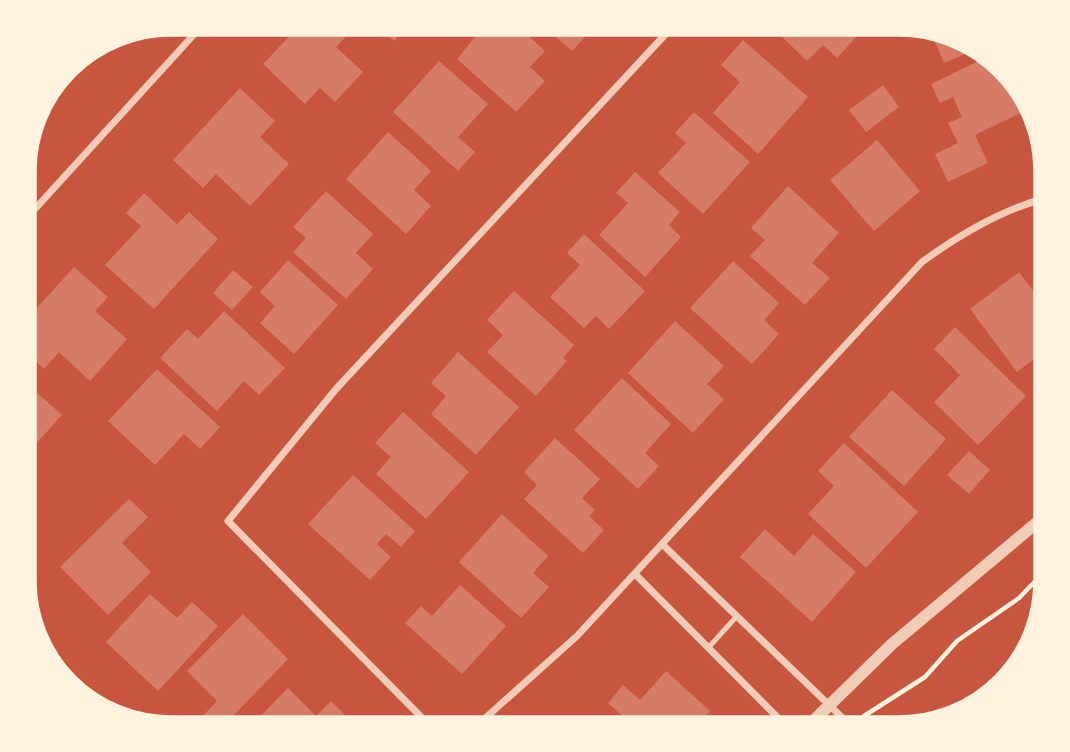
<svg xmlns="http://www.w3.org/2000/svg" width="1070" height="752" font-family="'Work Sans',sans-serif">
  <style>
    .building { fill: #d67c66 }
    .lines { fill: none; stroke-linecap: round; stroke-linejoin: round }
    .path { stroke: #fff3e0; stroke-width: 4.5 }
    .service { stroke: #f1ccb7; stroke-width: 5 }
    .minor { stroke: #f1ccb7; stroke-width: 7 }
    .tertiary { stroke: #f1ccb7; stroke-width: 12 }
    .rim { fill: none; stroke: #fff3e0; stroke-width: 3.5 }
  </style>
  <rect width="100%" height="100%" fill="#c8553d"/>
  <!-- building -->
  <g class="building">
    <polygon points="869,23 837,58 823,45 807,61 774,29 779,24"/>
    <polygon points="595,26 572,51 545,27 556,27"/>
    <polygon points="483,27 519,27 545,51 530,67 545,81 516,112 457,59"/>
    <polygon points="380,28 406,28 394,41"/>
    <polygon points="296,29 353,29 336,47 363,72 335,102 320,88 305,104 263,64"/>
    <polygon points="931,32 977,49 944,63"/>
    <polygon points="743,40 808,97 758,154 713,113 740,82 721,65"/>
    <polygon points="991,55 1008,75 1025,111 975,135 988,163 948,182 935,154 958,143 948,123 962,117 953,97 940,103 931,84"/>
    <polygon points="439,61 488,104 458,137 475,152 458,171 393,112"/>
    <polygon points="883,85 899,107 866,132 849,110"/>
    <polygon points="240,88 275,121 260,137 289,164 250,206 216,174 203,188 173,160"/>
    <polygon points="694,112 750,162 703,214 658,173 686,143 675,133"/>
    <polygon points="388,132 431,171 414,190 431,206 406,234 346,179"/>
    <polygon points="877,140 920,191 874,231 830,180"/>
    <polygon points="635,172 680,212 669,225 681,237 645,277 599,235 628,203 616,193"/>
    <polygon points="788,186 839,233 812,263 830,278 805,305 750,256 765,240 751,228"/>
    <polygon points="326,191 373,234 356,253 373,269 346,299 293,252 306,238 293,227"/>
    <polygon points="144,193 177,224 189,212 218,239 154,309 105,265 141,226 126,213"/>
    <polygon points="584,234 645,291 609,329 596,316 584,328 550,297 580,265 567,253"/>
    <polygon points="288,260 338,305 294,354 260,323 275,306 260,292"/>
    <polygon points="733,261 779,303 764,320 779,334 752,364 690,308"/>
    <polygon points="74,267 108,297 95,311 127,339 90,381 59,352 44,369 24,350 24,322"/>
    <polygon points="233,270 253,287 232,310 213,293"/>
    <polygon points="1019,272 1047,309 1047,349 1017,372 970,309"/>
    <polygon points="514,291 574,345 563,358 567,361 536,396 487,352 503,335 487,320"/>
    <polygon points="224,311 285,368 259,395 244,381 217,411 160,358 187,329 198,339"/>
    <polygon points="675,321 724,366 707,384 724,399 693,433 628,373"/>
    <polygon points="955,327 1026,396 978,445 934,402 960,375 934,349"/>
    <polygon points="458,352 519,407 476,455 431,414 446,396 431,383"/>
    <polygon points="157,369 220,427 200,449 184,434 155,465 108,421"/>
    <polygon points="622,378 671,424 645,453 659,466 638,489 574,430"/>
    <polygon points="24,381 62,415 24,457"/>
    <polygon points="892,390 946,439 904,486 849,437"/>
    <polygon points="403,412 469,472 426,519 376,474 391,457 375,443"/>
    <polygon points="555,438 600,479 582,498 595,510 589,516 604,530 583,553 524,499 537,485 524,472"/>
    <polygon points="844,443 918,512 866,568 808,514 834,486 818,471"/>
    <polygon points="969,451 990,470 969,494 947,475"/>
    <polygon points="353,475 415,531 401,547 386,534 377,544 391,557 370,580 308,524"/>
    <polygon points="129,499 148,517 122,543 151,572 108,615 60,567"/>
    <polygon points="502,514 548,556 533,573 549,587 521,618 459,562"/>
    <polygon points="765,529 794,556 813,534 856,572 812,622 740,557"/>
    <polygon points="460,585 506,626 462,674 405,623 421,606 432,616"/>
    <polygon points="150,594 177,618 192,602 218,626 158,691 106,642"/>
    <polygon points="243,614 288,659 234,715 242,722 235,729 202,729 196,723 217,701 187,671"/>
    <polygon points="666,671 710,711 694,729 637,729 608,703 623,685 640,700"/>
    <polygon points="288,688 316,716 331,701 357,727 248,729"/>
    <polygon points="615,720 625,729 606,729"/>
  </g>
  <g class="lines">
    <!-- path -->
    <polyline class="path" points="864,716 925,677 957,641 1019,598 1047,569"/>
    <!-- service -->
    <polyline class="service" points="708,648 737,616"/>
    <!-- minor -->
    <g class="minor">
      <polyline points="24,221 198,30"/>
      <polyline points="662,544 854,729"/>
      <polyline points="635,574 789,729"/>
      <polyline points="433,729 228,521 336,389 674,25"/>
      <path d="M473,729L577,636L922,262C959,235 1002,209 1047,198"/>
    </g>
    <!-- tertiary -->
    <polyline class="tertiary" points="805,729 892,644 1047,514"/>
  </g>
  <!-- crop -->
  <path d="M0 0H1070V752H0ZM171 35H899A136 136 0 0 1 1035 171V581A136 136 0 0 1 899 717H171A136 136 0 0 1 35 581V171A136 136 0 0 1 171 35Z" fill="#fff3e0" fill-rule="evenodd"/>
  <path class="rim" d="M171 35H899A136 136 0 0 1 1035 171V581A136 136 0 0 1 899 717H171A136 136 0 0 1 35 581V171A136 136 0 0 1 171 35Z"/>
</svg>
